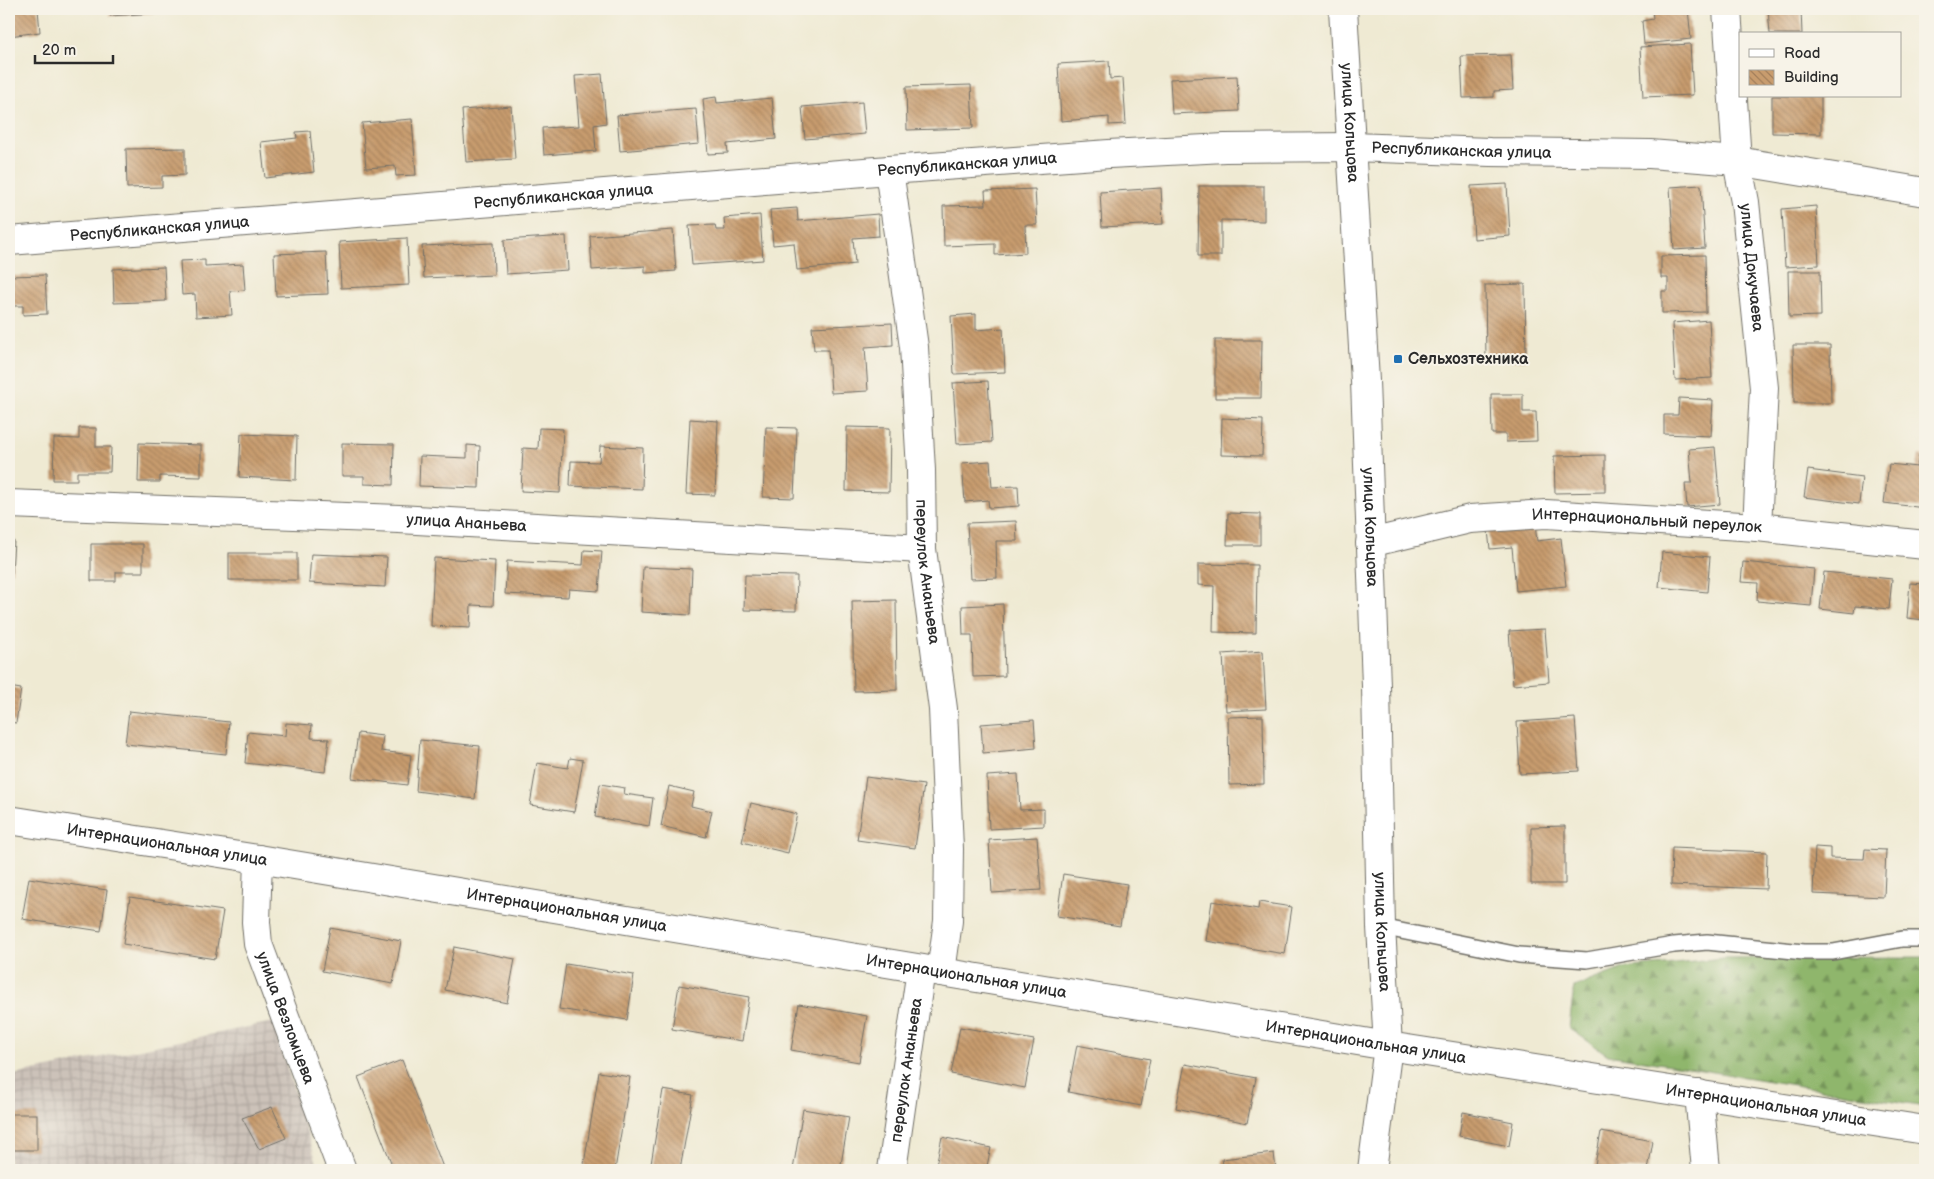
<svg xmlns="http://www.w3.org/2000/svg" width="1934" height="1179" font-family="'Balsamiq Sans',sans-serif">
  <style>
    .industrial { fill: url(#industrial-grid) }
    .forest { fill: url(#forest-firs); stroke: #5d704c }
    .building { fill: url(#building-back-hatch) }
    .lines { fill: none; stroke-linecap: round; stroke-linejoin: round }
    .lane-casing { stroke: #706e66; stroke-width: 18 }
    .street-casing { stroke: #706e66; stroke-width: 30 }
    .secondary-casing { stroke: #706e66; stroke-width: 30 }
    .lane { stroke: #fff; stroke-width: 15 }
    .street { stroke: #fff; stroke-width: 28 }
    .secondary { stroke: #fff; stroke-width: 28 }
    .poi-dot { fill: #1f6fb2; stroke: #f7f3e8; stroke-width: 2 }
    .labels { text-anchor: middle; dominant-baseline: central; stroke-width: 4; stroke-linejoin: round; paint-order: stroke }
    .street-label { font-size: 16px; fill: #2b2b2b; stroke: #f7f3e8 }
    .poi-label { font-size: 16px; font-weight: bold; fill: #2b2b2b; stroke: #f7f3e8; text-anchor: start }
  </style>
  <defs>
    <pattern id="industrial-grid" width="8" height="8" patternUnits="userSpaceOnUse" patternTransform="scale(1.25)"><rect width="8" height="8" fill="#ccc2b9"/><path d="M0 4h8M4 0v8" fill="none" stroke="#afa79f"/></pattern>
    <pattern id="forest-firs" width="22" height="20" patternUnits="userSpaceOnUse" patternTransform="scale(1.25)"><rect width="22" height="20" fill="#8fb66c"/><path d="M5 1l3.5 6h-7zM16 11l3.5 6h-7z" fill="#759459"/></pattern>
    <pattern id="building-back-hatch" width="6" height="6" patternUnits="userSpaceOnUse" patternTransform="scale(1.25)"><rect width="6" height="6" fill="#c89c6e"/><path d="M-1 5l2 2M0 0l6 6M5-1l2 2" fill="none" stroke="#a37f5b"/></pattern>
  </defs>
  <rect width="100%" height="100%" fill="#f7f3e8"/>
  <filter id="ink" filterUnits="userSpaceOnUse"><feTurbulence type="fractalNoise" baseFrequency=".02" numOctaves="2"/><feDisplacementMap in="SourceGraphic" scale="10" xChannelSelector="R" yChannelSelector="G"/><feConvolveMatrix kernelMatrix="1 2 1 2 8 2 1 2 1" color-interpolation-filters="sRGB"/></filter>
  <filter id="wash" filterUnits="userSpaceOnUse"><feTurbulence type="fractalNoise" baseFrequency=".0096" numOctaves="4" result="noise"/><feDisplacementMap in="SourceGraphic" scale="20" xChannelSelector="R" yChannelSelector="G"/><feGaussianBlur stdDeviation="1.12" result="paint"/><feColorMatrix in="noise" values="0 0 0 0 0 0 0 0 0 0 0 0 0 0 0 0 0 1.4 0 .05"/><feComposite in="paint" operator="in"/></filter>
  <g filter="url(#wash)">
    <rect width="100%" height="100%" fill="#efead3"/>
    <!-- industrial -->
    <polygon class="industrial" points="273,1022 319,1170 9,1170 9,1076"/>
    <!-- forest -->
    <polygon class="forest" points="1925,957 1925,1106 1608,1055 1569,1028 1574,987 1624,968 1724,958"/>
    <g id="blocks">
      <!-- building -->
      <g class="building">
        <polygon points="9,9 38,9 40,32 9,36"/>
        <polygon points="110,9 154,9 155,13 110,16"/>
        <polygon points="183,9 216,9 216,10 184,14"/>
        <polygon points="1652,9 1688,9 1691,39 1644,44 1642,21 1653,19"/>
        <polygon points="1768,9 1801,9 1802,34 1770,34"/>
        <polygon points="1690,44 1693,95 1643,97 1640,47"/>
        <polygon points="1511,55 1513,90 1494,91 1494,97 1463,98 1461,56"/>
        <polygon points="1109,61 1110,79 1123,78 1126,124 1109,125 1109,117 1061,121 1058,64"/>
        <polygon points="602,74 606,123 594,125 596,151 544,155 542,128 579,126 575,76"/>
        <polygon points="1237,76 1239,111 1172,114 1170,79"/>
        <polygon points="971,85 973,128 907,130 906,87"/>
        <polygon points="1772,96 1821,96 1821,134 1772,133"/>
        <polygon points="716,97 717,103 772,98 776,139 727,144 728,153 708,154 703,99"/>
        <polygon points="862,102 865,134 805,139 802,107"/>
        <polygon points="511,106 515,159 466,162 462,110"/>
        <polygon points="696,109 699,144 620,151 617,115"/>
        <polygon points="412,119 416,175 396,176 395,166 366,168 362,123"/>
        <polygon points="310,131 314,172 265,178 261,142 297,138 296,132"/>
        <polygon points="185,148 185,175 162,176 162,187 127,188 126,149"/>
        <polygon points="9,159 12,159 15,191 9,191"/>
        <polygon points="1507,184 1510,236 1474,239 1471,186"/>
        <polygon points="1701,185 1705,248 1674,250 1670,187"/>
        <polygon points="1199,186 1264,186 1264,221 1221,220 1221,256 1198,256"/>
        <polygon points="1161,188 1163,224 1102,227 1100,192"/>
        <polygon points="1035,189 1037,225 1025,225 1026,253 995,255 995,244 944,246 943,206 986,205 985,191"/>
        <polygon points="1816,206 1819,265 1785,267 1782,209"/>
        <polygon points="797,208 798,221 878,214 879,236 853,238 855,264 797,270 794,243 773,245 770,210"/>
        <polygon points="760,215 763,260 692,265 689,226 715,225 716,230 725,230 724,218"/>
        <polygon points="673,230 676,271 645,273 645,266 592,270 590,236"/>
        <polygon points="566,236 568,270 506,274 504,240"/>
        <polygon points="407,238 409,285 341,288 339,242"/>
        <polygon points="493,243 494,275 424,278 422,246"/>
        <polygon points="326,252 328,294 276,296 274,254"/>
        <polygon points="1705,255 1706,312 1662,313 1662,291 1668,291 1668,278 1661,278 1661,256"/>
        <polygon points="205,260 205,266 243,264 245,290 230,291 232,315 196,317 195,294 182,295 180,261"/>
        <polygon points="164,267 166,301 114,303 113,269"/>
        <polygon points="1788,271 1820,271 1821,316 1789,317"/>
        <polygon points="45,275 47,314 23,315 23,306 9,306 9,276"/>
        <polygon points="1525,284 1526,360 1486,361 1485,285"/>
        <polygon points="976,314 976,330 1003,328 1005,372 954,374 951,316"/>
        <polygon points="1709,320 1712,378 1675,380 1672,323"/>
        <polygon points="892,323 893,345 865,347 868,391 831,393 828,350 814,350 812,327"/>
        <polygon points="1215,340 1262,340 1261,398 1215,398"/>
        <polygon points="1793,345 1830,345 1831,403 1794,403"/>
        <polygon points="988,381 992,442 957,444 953,383"/>
        <polygon points="1491,394 1523,394 1523,412 1536,412 1537,441 1506,442 1506,434 1492,434"/>
        <polygon points="1679,398 1713,400 1711,436 1664,434 1664,415 1678,415"/>
        <polygon points="1222,418 1263,420 1262,456 1221,455"/>
        <polygon points="690,419 718,421 715,495 686,494"/>
        <polygon points="766,427 797,428 794,498 763,497"/>
        <polygon points="847,427 890,428 889,492 846,491"/>
        <polygon points="79,428 96,428 96,447 111,447 110,472 77,472 77,480 53,480 54,438 79,439"/>
        <polygon points="539,428 563,429 560,493 521,491 523,448 538,449"/>
        <polygon points="241,434 297,436 296,480 239,477"/>
        <polygon points="139,443 201,445 201,477 160,476 160,482 138,482"/>
        <polygon points="342,443 394,444 393,485 364,484 364,476 342,476"/>
        <polygon points="467,445 480,446 479,488 419,486 420,456 467,458"/>
        <polygon points="600,446 643,448 642,489 570,486 571,461 599,462"/>
        <polygon points="1715,447 1720,504 1687,507 1685,483 1692,483 1689,449"/>
        <polygon points="1605,455 1605,492 1555,493 1554,456"/>
        <polygon points="1919,455 1925,456 1925,508 1884,503 1889,464 1917,467"/>
        <polygon points="990,461 992,487 1018,486 1019,506 989,508 988,500 965,502 962,463"/>
        <polygon points="1808,470 1862,477 1859,504 1804,497"/>
        <polygon points="1228,513 1260,514 1260,545 1227,545"/>
        <polygon points="1016,521 1017,541 996,541 997,578 970,579 967,523"/>
        <polygon points="1535,525 1537,541 1561,538 1566,586 1516,591 1512,547 1490,549 1488,530"/>
        <polygon points="9,541 14,541 12,573 9,573"/>
        <polygon points="91,544 143,544 143,572 116,572 116,581 91,581"/>
        <polygon points="584,550 602,551 599,591 569,589 568,597 505,594 507,561 583,565"/>
        <polygon points="1662,552 1710,557 1707,592 1659,587"/>
        <rect x="229" y="553" width="68" height="27"/>
        <polygon points="311,554 387,557 385,587 309,583"/>
        <polygon points="434,558 495,561 493,606 471,605 470,628 431,626"/>
        <polygon points="1743,562 1814,569 1811,606 1757,601 1758,583 1741,582"/>
        <polygon points="1198,564 1257,565 1256,633 1213,632 1214,586 1198,585"/>
        <polygon points="643,567 692,569 690,615 641,612"/>
        <polygon points="1824,572 1892,579 1889,609 1855,606 1854,613 1820,609"/>
        <polygon points="745,575 797,576 796,611 744,610"/>
        <polygon points="1910,583 1925,584 1925,620 1907,618"/>
        <polygon points="896,600 897,690 854,691 852,601"/>
        <polygon points="1003,604 1005,676 973,677 972,635 963,635 962,606"/>
        <polygon points="1545,629 1549,682 1513,685 1509,631"/>
        <polygon points="1263,651 1266,709 1226,711 1223,654"/>
        <polygon points="9,687 21,689 16,723 9,722"/>
        <polygon points="129,711 229,722 226,754 125,744"/>
        <polygon points="1263,716 1264,784 1229,785 1228,717"/>
        <polygon points="1575,718 1579,771 1520,774 1517,722"/>
        <polygon points="1034,720 1036,748 983,753 981,724"/>
        <polygon points="286,723 312,725 311,738 329,739 325,772 245,763 248,732 285,736"/>
        <polygon points="358,733 383,736 381,751 411,755 407,785 352,778"/>
        <polygon points="420,740 480,746 475,799 416,791"/>
        <polygon points="570,758 583,760 574,812 530,805 537,763 568,768"/>
        <polygon points="1018,774 1020,810 1044,809 1044,826 989,829 987,776"/>
        <polygon points="866,777 924,785 915,848 857,840"/>
        <polygon points="600,784 625,788 624,794 653,798 649,826 595,817"/>
        <polygon points="669,786 694,792 691,806 712,811 706,837 661,826"/>
        <polygon points="751,803 797,814 788,853 742,842"/>
        <polygon points="1565,826 1565,884 1531,884 1531,827"/>
        <polygon points="1037,837 1041,890 992,893 989,840"/>
        <polygon points="1815,847 1830,848 1830,858 1864,859 1865,849 1886,850 1884,897 1813,894"/>
        <polygon points="1672,848 1767,852 1766,889 1671,885"/>
        <polygon points="1063,874 1127,884 1120,926 1057,916"/>
        <polygon points="29,878 107,890 101,931 22,919"/>
        <polygon points="130,897 223,911 215,959 123,944"/>
        <polygon points="1212,901 1258,909 1259,902 1292,907 1285,954 1206,941"/>
        <polygon points="330,928 401,941 393,984 322,971"/>
        <polygon points="454,947 515,959 507,1003 445,990"/>
        <polygon points="566,964 634,975 627,1020 559,1009"/>
        <polygon points="679,985 749,997 742,1041 672,1029"/>
        <polygon points="799,1004 867,1016 859,1062 791,1050"/>
        <polygon points="960,1027 1034,1040 1025,1088 951,1074"/>
        <polygon points="1077,1045 1150,1059 1141,1106 1068,1092"/>
        <polygon points="402,1060 444,1170 394,1170 358,1077"/>
        <polygon points="1185,1064 1256,1078 1247,1123 1176,1108"/>
        <polygon points="599,1072 630,1077 615,1170 583,1170"/>
        <polygon points="663,1090 693,1095 680,1170 650,1170"/>
        <polygon points="272,1107 286,1138 259,1149 242,1118"/>
        <polygon points="803,1109 849,1117 840,1170 793,1170"/>
        <polygon points="1463,1112 1513,1122 1509,1146 1459,1136"/>
        <rect x="9" y="1114" width="28" height="36"/>
        <polygon points="1601,1132 1653,1141 1648,1170 1628,1169 1627,1170 1594,1170"/>
        <polygon points="942,1137 991,1148 986,1170 935,1170"/>
        <polygon points="1274,1153 1276,1170 1224,1170 1222,1159"/>
      </g>
    </g>
  </g>
  <g filter="url(#ink)">
    <use href="#blocks" fill-opacity="0" stroke="#706e66" stroke-width="1"/>
    <g class="lines">
      <defs>
        <polyline id="lane" points="1381,927 1519,955 1587,960 1674,945 1707,942 1804,952 1833,952 1902,939 1925,939"/>
        <g id="street">
          <path id="s1" d="M1727,9L1737,161L1745,202L1764,388L1757,527"/>
          <path id="s2" d="M889,170L914,347L921,470L922,549L943,709L949,849L948,921L941,972"/>
          <path id="s3" d="M9,241L889,170L1109,154L1225,148L1352,147L1490,152L1650,154L1737,161L1925,192"/>
          <path id="s4" d="M9,504L399,519L922,549"/>
          <path id="s5" d="M1370,543L1470,519L1546,514L1757,527L1925,545"/>
          <path id="s6" d="M258,859L256,922L258,944L342,1170"/>
          <polyline points="1699,1094 1706,1170"/>
          <path id="s7" d="M892,1170L921,969"/>
          <polyline points="1372,1170 1388,1046"/>
        </g>
        <g id="secondary">
          <path id="s8" d="M1343,9L1365,381L1376,686L1381,927L1388,1046"/>
          <path id="s9" d="M9,820L258,859L1388,1046L1925,1130"/>
        </g>
      </defs>
      <!-- lane casing -->
      <use href="#lane" class="lane-casing"/>
      <!-- street casing -->
      <use href="#street" class="street-casing"/>
      <!-- secondary casing -->
      <use href="#secondary" class="secondary-casing"/>
      <!-- lane -->
      <use href="#lane" class="lane"/>
      <!-- street -->
      <use href="#street" class="street"/>
      <!-- secondary -->
      <use href="#secondary" class="secondary"/>
    </g>
  </g>
  <!-- markers -->
  <rect class="poi-dot" x="1393" y="354" width="10" height="10" rx="2.5"/>
  <g class="labels">
    <!-- street labels -->
    <g class="street-label">
      <text stroke="none"><textPath href="#s8" startOffset="114">улица Кольцова</textPath></text>
      <text stroke="none"><textPath href="#s3" startOffset="1456">Республиканская улица</textPath></text>
      <text stroke="none"><textPath href="#s3" startOffset="961">Республиканская улица</textPath></text>
      <text stroke="none"><textPath href="#s3" startOffset="556">Республиканская улица</textPath></text>
      <text stroke="none"><textPath href="#s3" startOffset="151">Республиканская улица</textPath></text>
      <text stroke="none"><textPath href="#s1" startOffset="260">улица Докучаева</textPath></text>
      <text stroke="none"><textPath href="#s5" startOffset="280">Интернациональный переулок</textPath></text>
      <text stroke="none"><textPath href="#s4" startOffset="458">улица Ананьева</textPath></text>
      <text stroke="none"><textPath href="#s8" startOffset="519">улица Кольцова</textPath></text>
      <text stroke="none"><textPath href="#s2" startOffset="404">переулок Ананьева</textPath></text>
      <text stroke="none"><textPath href="#s9" startOffset="160">Интернациональная улица</textPath></text>
      <text stroke="none"><textPath href="#s9" startOffset="565">Интернациональная улица</textPath></text>
      <text stroke="none"><textPath href="#s8" startOffset="924">улица Кольцова</textPath></text>
      <text stroke="none"><textPath href="#s9" startOffset="970">Интернациональная улица</textPath></text>
      <text stroke="none"><textPath href="#s6" startOffset="164">улица Везломцева</textPath></text>
      <text stroke="none"><textPath href="#s9" startOffset="1375">Интернациональная улица</textPath></text>
      <text stroke="none"><textPath href="#s7" startOffset="101">переулок Ананьева</textPath></text>
      <text stroke="none"><textPath href="#s9" startOffset="1780">Интернациональная улица</textPath></text>
    </g>
    <!-- poi labels -->
    <g class="poi-label">
      <text x="1408" y="359">Сельхозтехника</text>
    </g>
  </g>
  <!-- margin -->
  <rect width="1934" height="1179" fill="none" stroke="#f7f3e8" stroke-width="30"/>
  <!-- legend -->
  <rect x="1739" y="32" width="162" height="65" fill="#f7f3e8" stroke="#a5a39c"/>
  <rect x="1749" y="49" width="25" height="8" fill="#ffffff" stroke="#a5a39c"/>
  <text x="1784" y="58" font-size="15" fill="#2b2b2b">Road</text>
  <rect x="1749" y="70" width="25" height="15" fill="url(#building-back-hatch)" stroke="#a5a39c"/>
  <text x="1784" y="82" font-size="15" fill="#2b2b2b">Building</text>
  <!-- scale -->
  <path d="M35 55v8h78v-8" fill="none" stroke="#2b2b2b" stroke-width="2.5"/>
  <text x="42" y="55" font-size="15" fill="#2b2b2b" stroke="#f7f3e8" stroke-width="4" paint-order="stroke">20 m</text>
</svg>
